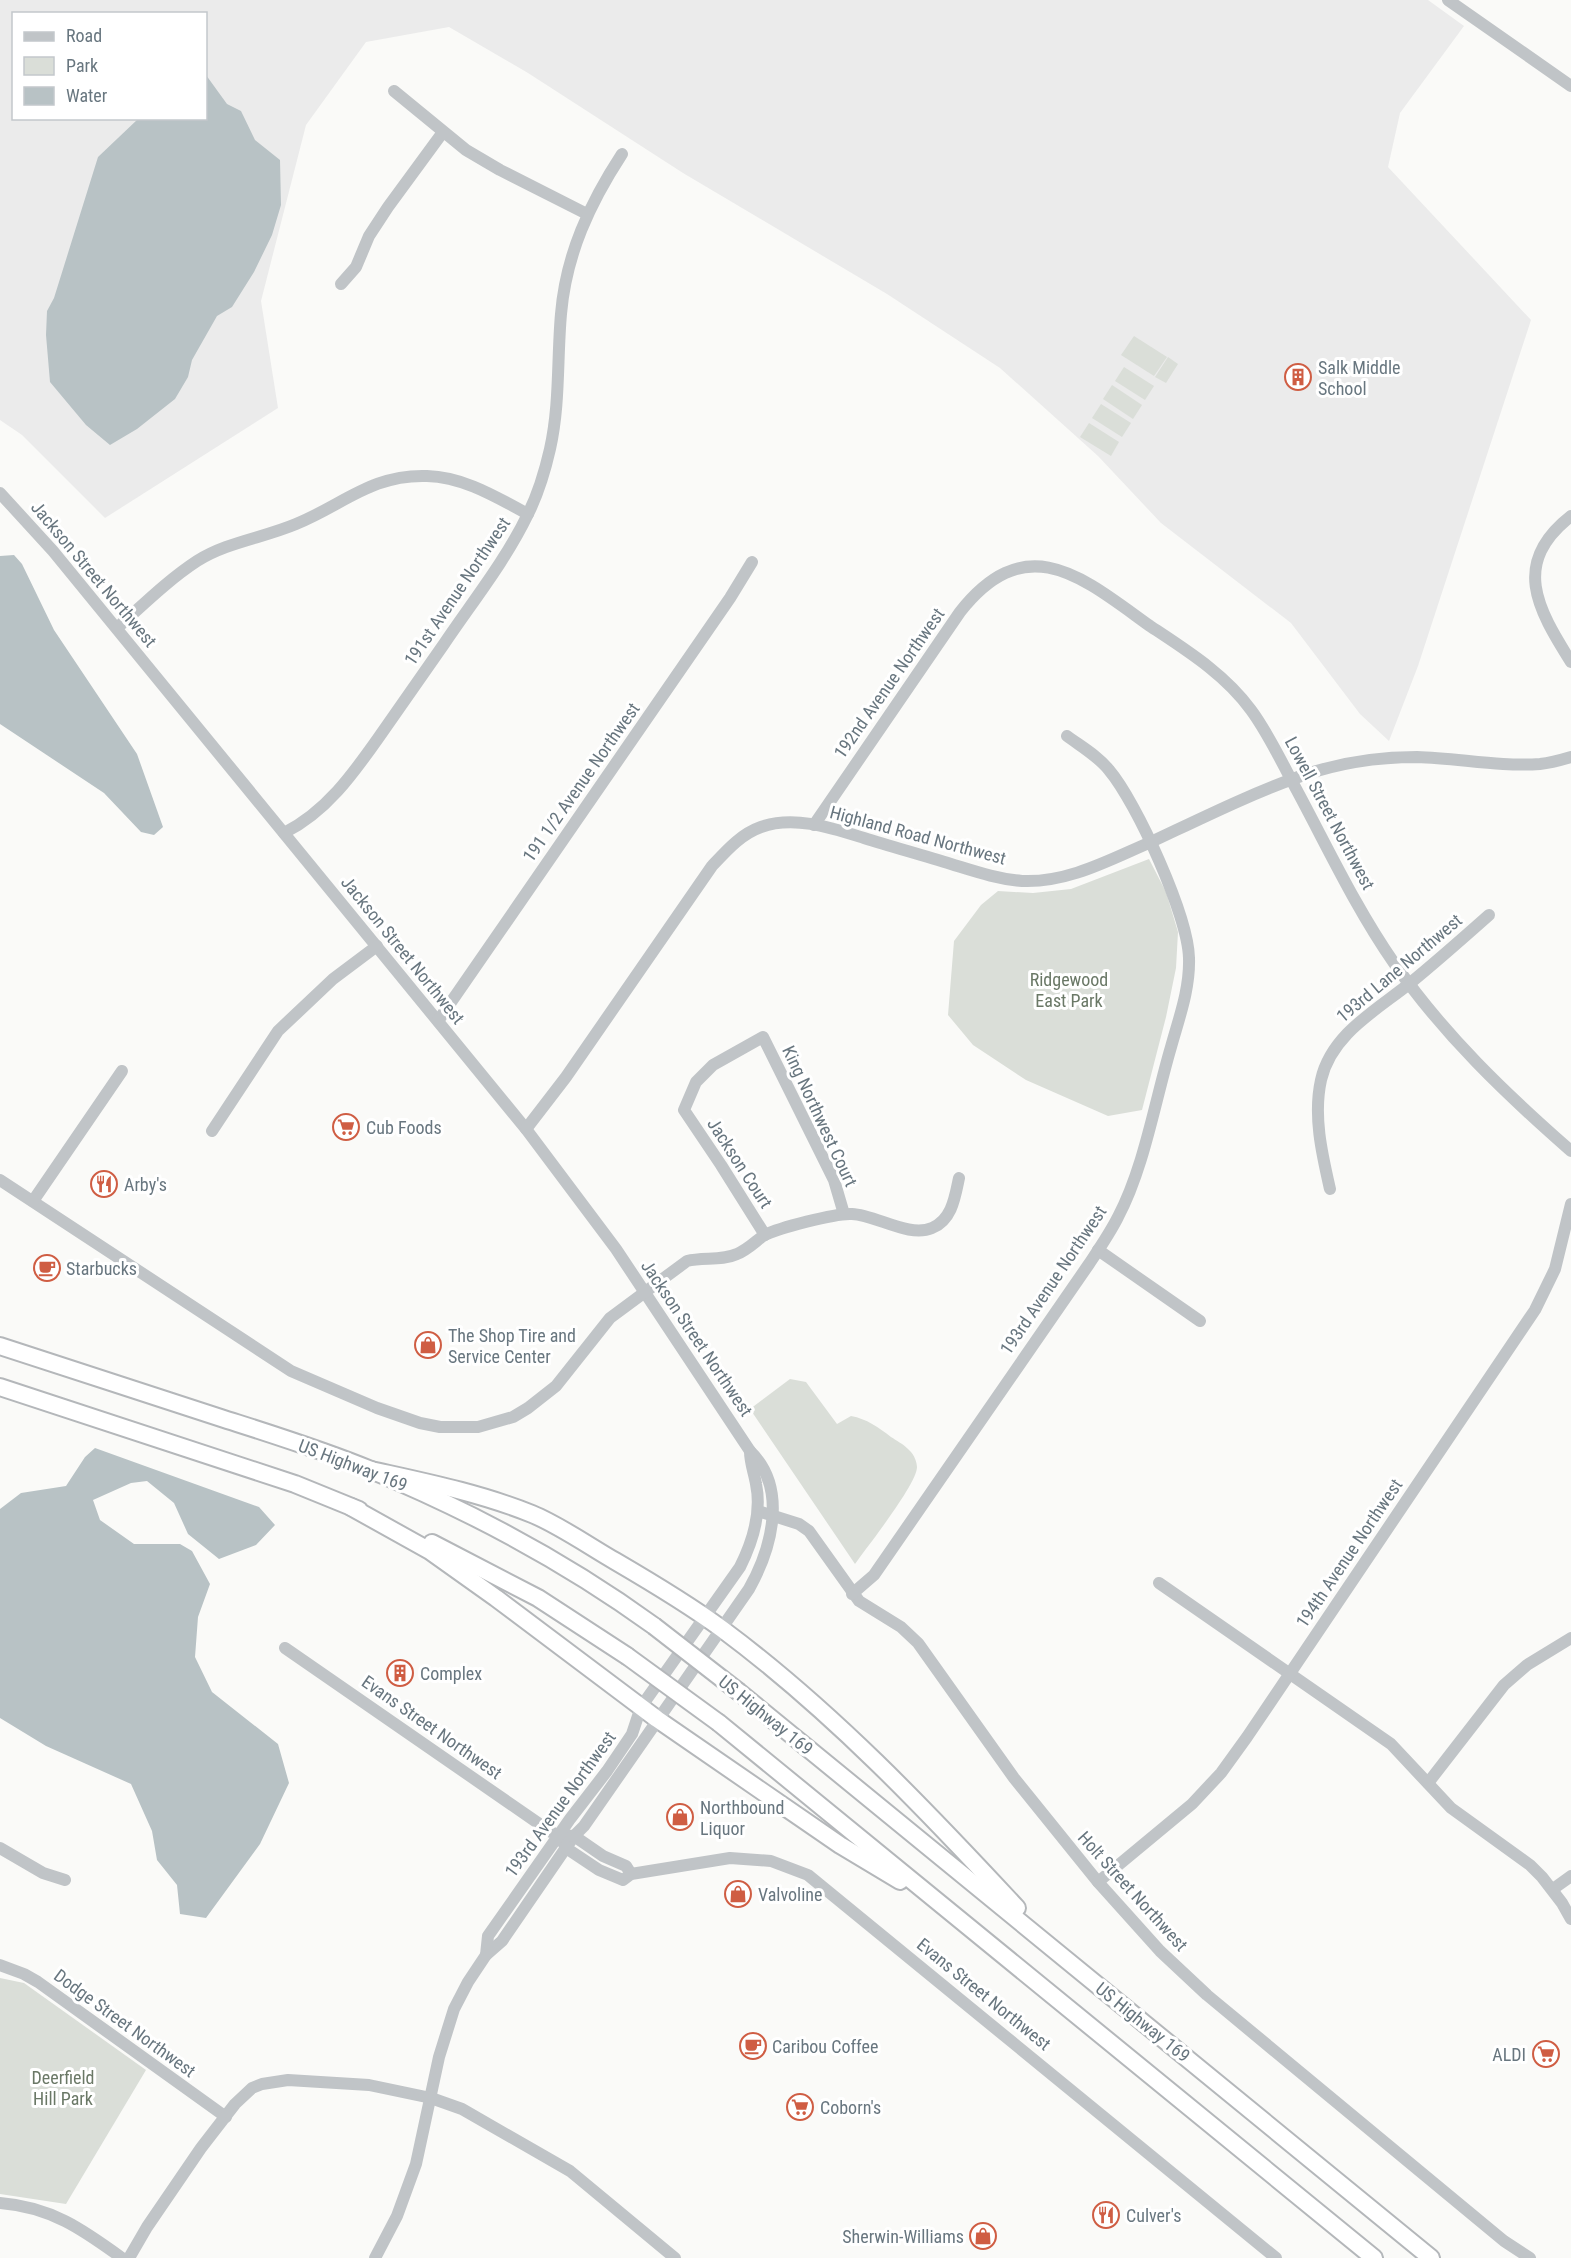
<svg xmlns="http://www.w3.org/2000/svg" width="1571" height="2258" font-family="'Roboto Condensed',sans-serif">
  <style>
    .built { fill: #ebebeb; fill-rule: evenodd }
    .green { fill: #daded8 }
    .water { fill: #b8c2c5 }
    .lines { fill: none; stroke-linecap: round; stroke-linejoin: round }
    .highway-casing { stroke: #b4b7ba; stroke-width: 20 }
    .minor { stroke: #c0c4c7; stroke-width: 12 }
    .highway { stroke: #fff; stroke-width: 16 }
    .highway-bridge-casing { stroke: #b4b7ba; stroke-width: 20; stroke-linecap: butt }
    .highway-bridge { stroke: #fff; stroke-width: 16 }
    .labels { text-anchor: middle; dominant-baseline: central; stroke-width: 6; stroke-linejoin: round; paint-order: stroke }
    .poi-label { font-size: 18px; fill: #68767f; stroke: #fff; text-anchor: start }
    .street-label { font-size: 18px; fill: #68767f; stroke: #fff }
    .park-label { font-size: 18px; fill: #6a7866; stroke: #fff }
  </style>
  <rect width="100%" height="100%" fill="#fafaf8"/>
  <!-- built -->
  <path class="built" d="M0,0H1428L1464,26L1400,113L1388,167L1531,320L1418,666L1389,741L1360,714L1291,623L1161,523L1098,456L1000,368L887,294L683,173L528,73L449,27L366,42L306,125L261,301L278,408L105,518L22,435L0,420ZM14,14H206V118H14Z"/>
  <!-- green -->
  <g class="green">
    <polygon points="1134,336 1167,357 1154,376 1121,355"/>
    <polygon points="1168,357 1178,364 1166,383 1155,377"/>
    <polygon points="1124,367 1154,386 1145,400 1115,381"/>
    <polygon points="1112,385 1142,405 1133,419 1103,399"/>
    <polygon points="1101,404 1131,423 1122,437 1092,418"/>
    <polygon points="1089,423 1119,442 1111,456 1080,437"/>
    <polygon points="1149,859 1166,892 1178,932 1176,968 1166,1017 1142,1110 1108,1116 1026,1080 973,1045 948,1015 954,941 981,905 998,891 1033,893 1071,889"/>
    <path d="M790,1379L806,1382L837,1424L851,1416C867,1419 878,1427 891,1437C902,1444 916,1451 917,1467C917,1484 867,1547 855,1564L750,1409Z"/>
    <polygon points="0,1978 24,1983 146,2070 66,2204 0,2194"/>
  </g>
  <!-- water -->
  <g class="water">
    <polygon points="206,75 227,104 241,111 255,140 280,160 281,205 272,235 254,272 232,307 217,316 192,360 188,377 175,399 137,429 110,445 86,425 50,382 46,335 47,311 54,298 98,157 138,119 206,118"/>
    <polygon points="14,555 22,564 54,630 137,754 163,827 154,835 141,832 104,793 0,724 0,556"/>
    <polygon points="95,1448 259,1507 275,1525 256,1545 219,1559 188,1534 174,1503 147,1481 131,1483 93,1500 100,1520 134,1544 180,1544 192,1551 210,1584 198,1617 195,1657 212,1692 278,1744 289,1783 260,1844 206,1918 180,1914 177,1885 157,1860 152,1831 131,1784 46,1746 0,1718 0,1509 21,1493 66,1486 85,1457"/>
  </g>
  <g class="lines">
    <defs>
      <g id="highway">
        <path d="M0,1346C74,1370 147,1394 221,1418C271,1434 323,1450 371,1470C472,1512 566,1562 654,1626"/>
        <polyline points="0,1387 295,1484 359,1510"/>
        <path d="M371,1470C425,1482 480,1493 532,1514C559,1525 589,1546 615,1561C651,1582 688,1604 722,1629C831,1710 925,1809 1017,1908"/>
        <polyline points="351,1507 430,1551 496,1598 657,1719 840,1845 900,1881"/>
        <polyline points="432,1543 538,1598 627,1656"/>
        <polyline points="739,1692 1431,2258"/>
        <polyline points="719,1723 1374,2258"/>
      </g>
    </defs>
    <!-- highway casing -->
    <use href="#highway" class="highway-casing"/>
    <!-- minor -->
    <g class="minor">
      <polyline points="1448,0 1571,86"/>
      <polyline points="394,91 466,150 500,170 587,214"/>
      <polyline points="341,284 356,267 369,236 388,207 443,132"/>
      <path d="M0,493L53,551L526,1129L616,1249L750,1451C788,1488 772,1548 749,1589L584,1826L574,1836L502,1941L486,1955L468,1982L454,2009L439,2057L416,2164L397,2216L375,2258"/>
      <path d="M1571,516C1511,563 1537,608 1571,662"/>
      <path d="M117,628C143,605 168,580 197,561C227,542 263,538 296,524C343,505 372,474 427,476C464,477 496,497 528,514"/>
      <path d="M814,825L960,612C1027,527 1083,578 1150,626C1186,650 1225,674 1251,710C1268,733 1280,759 1294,785C1326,844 1355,907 1394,963C1444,1035 1506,1094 1571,1151"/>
      <path d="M284,833C326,812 353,774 379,737C401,706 422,675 444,644C473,601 506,560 528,514C538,494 545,471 550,449C560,405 557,359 561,314C566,254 590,203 622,154"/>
      <polyline points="438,1021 730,598 752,562"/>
      <path d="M526,1129L566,1077L712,866C727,850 741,834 761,827C794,815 832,828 864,838C893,847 922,855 951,864C974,871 997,879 1022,881C1068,883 1109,860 1151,842C1200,819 1250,794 1301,776C1338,763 1378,757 1417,757C1458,758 1499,767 1540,764C1550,763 1561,760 1571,757"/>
      <polyline points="212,1131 278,1031 333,979 377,946"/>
      <path d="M0,1180L291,1371L377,1408L420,1423L440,1427H478L513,1417L528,1408L556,1386L610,1318L687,1261C703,1257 722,1261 737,1254C747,1250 755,1242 763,1236C777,1228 836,1213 852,1214C876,1215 909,1238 932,1228C952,1220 955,1197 959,1178"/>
      <path d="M1330,1189C1322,1154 1313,1116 1321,1080C1331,1035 1375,1011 1409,984C1436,962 1462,939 1489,915"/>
      <polyline points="33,1201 122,1071"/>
      <polyline points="765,1235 721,1165 684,1110 696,1082 713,1065 763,1037 834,1180 844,1214"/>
      <polyline points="1098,1250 1200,1321"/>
      <polyline points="758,1511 799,1524 809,1531 859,1601 901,1627 918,1643 1014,1778 1098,1882 1160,1951 1207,1995 1504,2241 1530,2258"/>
      <polyline points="1159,1583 1391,1744 1451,1808 1530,1865 1542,1877 1562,1903 1571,1919"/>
      <path d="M852,1594L874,1575L1089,1264C1099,1249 1110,1233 1118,1217C1144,1168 1155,1101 1171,1047C1179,1018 1190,989 1189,958C1188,916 1137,803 1109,770C1098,756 1082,747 1067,736"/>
      <polyline points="285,1648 551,1832 559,1835 574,1836 603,1856 626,1866 631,1874"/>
      <polyline points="1428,1783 1504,1685 1527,1665 1571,1638"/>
      <polyline points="559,1835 566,1848 599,1870 623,1880 631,1874 730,1858 771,1861 808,1875 1276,2258"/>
      <polyline points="0,1848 43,1873 65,1880"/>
      <polyline points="1098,1882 1192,1804 1221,1773 1247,1737 1535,1310 1555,1269 1571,1204"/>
      <polyline points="1553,1889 1571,1876"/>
      <path d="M486,1955L488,1936L570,1819L607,1771L632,1734L641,1707L740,1567C753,1541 762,1513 756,1484C754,1472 750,1463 750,1451"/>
      <polyline points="0,1965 24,1974 38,1982 226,2117"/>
      <path d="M0,2203C51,2207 82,2229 122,2258"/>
      <polyline points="129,2258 147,2227 201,2148 235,2104 252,2088 262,2084 288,2080 369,2085 431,2098 462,2109 570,2171 675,2258"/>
    </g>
    <!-- highway -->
    <use href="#highway" class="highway"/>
    <defs>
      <g id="highway-bridge">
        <polyline points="654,1626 739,1692"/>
        <polyline points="627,1656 719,1723"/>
      </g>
    </defs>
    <!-- highway-bridge casing -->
    <use href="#highway-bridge" class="highway-bridge-casing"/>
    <!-- highway-bridge -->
    <use href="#highway-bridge" class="highway-bridge"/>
  </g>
  <!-- icons -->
  <defs>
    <symbol id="building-ring" viewBox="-11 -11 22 22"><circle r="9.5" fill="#fff" stroke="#cf5d43" stroke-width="1.5"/><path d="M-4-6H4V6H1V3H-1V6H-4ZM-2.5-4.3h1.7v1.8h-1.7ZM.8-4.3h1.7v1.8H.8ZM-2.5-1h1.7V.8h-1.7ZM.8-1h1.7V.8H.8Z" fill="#cf5d43"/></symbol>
    <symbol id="supermarket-ring" viewBox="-11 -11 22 22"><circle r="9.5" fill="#fff" stroke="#cf5d43" stroke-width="1.5"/><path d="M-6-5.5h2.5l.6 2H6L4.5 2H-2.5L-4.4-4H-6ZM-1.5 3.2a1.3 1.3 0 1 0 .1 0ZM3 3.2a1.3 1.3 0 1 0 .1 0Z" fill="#cf5d43"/></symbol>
    <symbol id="restaurant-ring" viewBox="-11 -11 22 22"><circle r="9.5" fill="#fff" stroke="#cf5d43" stroke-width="1.5"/><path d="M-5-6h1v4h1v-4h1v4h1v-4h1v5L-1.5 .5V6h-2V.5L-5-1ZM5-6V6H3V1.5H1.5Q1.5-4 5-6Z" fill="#cf5d43"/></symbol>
    <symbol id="cafe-ring" viewBox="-11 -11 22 22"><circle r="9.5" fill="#fff" stroke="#cf5d43" stroke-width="1.5"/><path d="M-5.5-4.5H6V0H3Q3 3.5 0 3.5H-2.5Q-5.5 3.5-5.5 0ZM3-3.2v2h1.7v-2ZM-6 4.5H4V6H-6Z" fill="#cf5d43"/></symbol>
    <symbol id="shop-ring" viewBox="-11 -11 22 22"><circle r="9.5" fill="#fff" stroke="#cf5d43" stroke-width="1.5"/><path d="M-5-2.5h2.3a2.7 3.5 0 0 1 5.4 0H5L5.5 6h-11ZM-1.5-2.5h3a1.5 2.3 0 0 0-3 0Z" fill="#cf5d43"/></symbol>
  </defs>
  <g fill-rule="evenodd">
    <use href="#building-ring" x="1283" y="362" width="30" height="30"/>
    <use href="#supermarket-ring" x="331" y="1112" width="30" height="30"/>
    <use href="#restaurant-ring" x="89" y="1169" width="30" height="30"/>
    <use href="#cafe-ring" x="32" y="1253" width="30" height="30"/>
    <use href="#shop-ring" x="413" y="1330" width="30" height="30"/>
    <use href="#building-ring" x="385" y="1658" width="30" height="30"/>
    <use href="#shop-ring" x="665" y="1802" width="30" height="30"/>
    <use href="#shop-ring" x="723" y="1879" width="30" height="30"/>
    <use href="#cafe-ring" x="738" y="2031" width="30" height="30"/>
    <use href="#supermarket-ring" x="1531" y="2039" width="30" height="30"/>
    <use href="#supermarket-ring" x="785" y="2092" width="30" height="30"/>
    <use href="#restaurant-ring" x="1091" y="2200" width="30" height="30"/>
    <use href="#shop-ring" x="968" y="2221" width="30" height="30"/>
  </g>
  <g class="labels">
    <!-- poi labels -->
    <g class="poi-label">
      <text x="1318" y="367">Salk Middle<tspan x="1318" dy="21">School</tspan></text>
      <text x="366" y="1127">Cub Foods</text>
      <text x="124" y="1184">Arby's</text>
      <text x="66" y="1268">Starbucks</text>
      <text x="448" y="1335">The Shop Tire and<tspan x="448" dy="21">Service Center</tspan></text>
      <text x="420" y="1673">Complex</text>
      <text x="700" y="1807">Northbound<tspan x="700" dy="21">Liquor</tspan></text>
      <text x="758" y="1894">Valvoline</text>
      <text x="772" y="2046">Caribou Coffee</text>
      <text x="1526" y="2054" text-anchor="end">ALDI</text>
      <text x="820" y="2107">Coborn's</text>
      <text x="1126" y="2215">Culver's</text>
      <text x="964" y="2236" text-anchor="end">Sherwin-Williams</text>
    </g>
    <!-- street labels -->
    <g class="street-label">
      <text transform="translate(94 574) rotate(50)">Jackson Street Northwest</text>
      <text transform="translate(457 591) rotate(-56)">191st Avenue Northwest</text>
      <text transform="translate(889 683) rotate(-55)">192nd Avenue Northwest</text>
      <text transform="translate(581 782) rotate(-55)">191 1/2 Avenue Northwest</text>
      <text transform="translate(1330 813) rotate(62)">Lowell Street Northwest</text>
      <text transform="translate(918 835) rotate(15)">Highland Road Northwest</text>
      <text transform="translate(403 950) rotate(51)">Jackson Street Northwest</text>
      <text transform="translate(1399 968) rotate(-40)">193rd Lane Northwest</text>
      <text transform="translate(820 1116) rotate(65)">King Northwest Court</text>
      <text transform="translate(740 1163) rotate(57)">Jackson Court</text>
      <text transform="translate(1053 1280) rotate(-56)">193rd Avenue Northwest</text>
      <text transform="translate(697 1338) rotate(56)">Jackson Street Northwest</text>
      <text transform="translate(353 1465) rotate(21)">US Highway 169</text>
      <text transform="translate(1349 1553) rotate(-56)">194th Avenue Northwest</text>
      <text transform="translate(766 1715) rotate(39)">US Highway 169</text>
      <text transform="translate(432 1727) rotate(35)">Evans Street Northwest</text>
      <text transform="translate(560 1804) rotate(-54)">193rd Avenue Northwest</text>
      <text transform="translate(1133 1891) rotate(48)">Holt Street Northwest</text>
      <text transform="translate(984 1994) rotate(39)">Evans Street Northwest</text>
      <text transform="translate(1143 2022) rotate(39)">US Highway 169</text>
      <text transform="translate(125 2023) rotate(36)">Dodge Street Northwest</text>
    </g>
    <!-- park labels -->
    <g class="park-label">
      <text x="1069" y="979">Ridgewood<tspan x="1069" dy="21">East Park</tspan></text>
      <text x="63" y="2077">Deerfield<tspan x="63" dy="21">Hill Park</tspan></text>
    </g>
  </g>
  <!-- legend -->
  <rect x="12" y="12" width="195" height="108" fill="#ffffff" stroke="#c3c8cc" stroke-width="1.5"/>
  <rect x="24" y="32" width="30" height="9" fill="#c0c4c7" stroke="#c3c8cc" stroke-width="1.5"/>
  <text x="66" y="42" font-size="18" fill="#68767f">Road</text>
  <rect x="24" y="57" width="30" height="18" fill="#daded8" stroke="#c3c8cc" stroke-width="1.5"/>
  <text x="66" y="72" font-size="18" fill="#68767f">Park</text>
  <rect x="24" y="87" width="30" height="18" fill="#b8c2c5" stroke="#c3c8cc" stroke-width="1.5"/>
  <text x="66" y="102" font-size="18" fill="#68767f">Water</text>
</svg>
